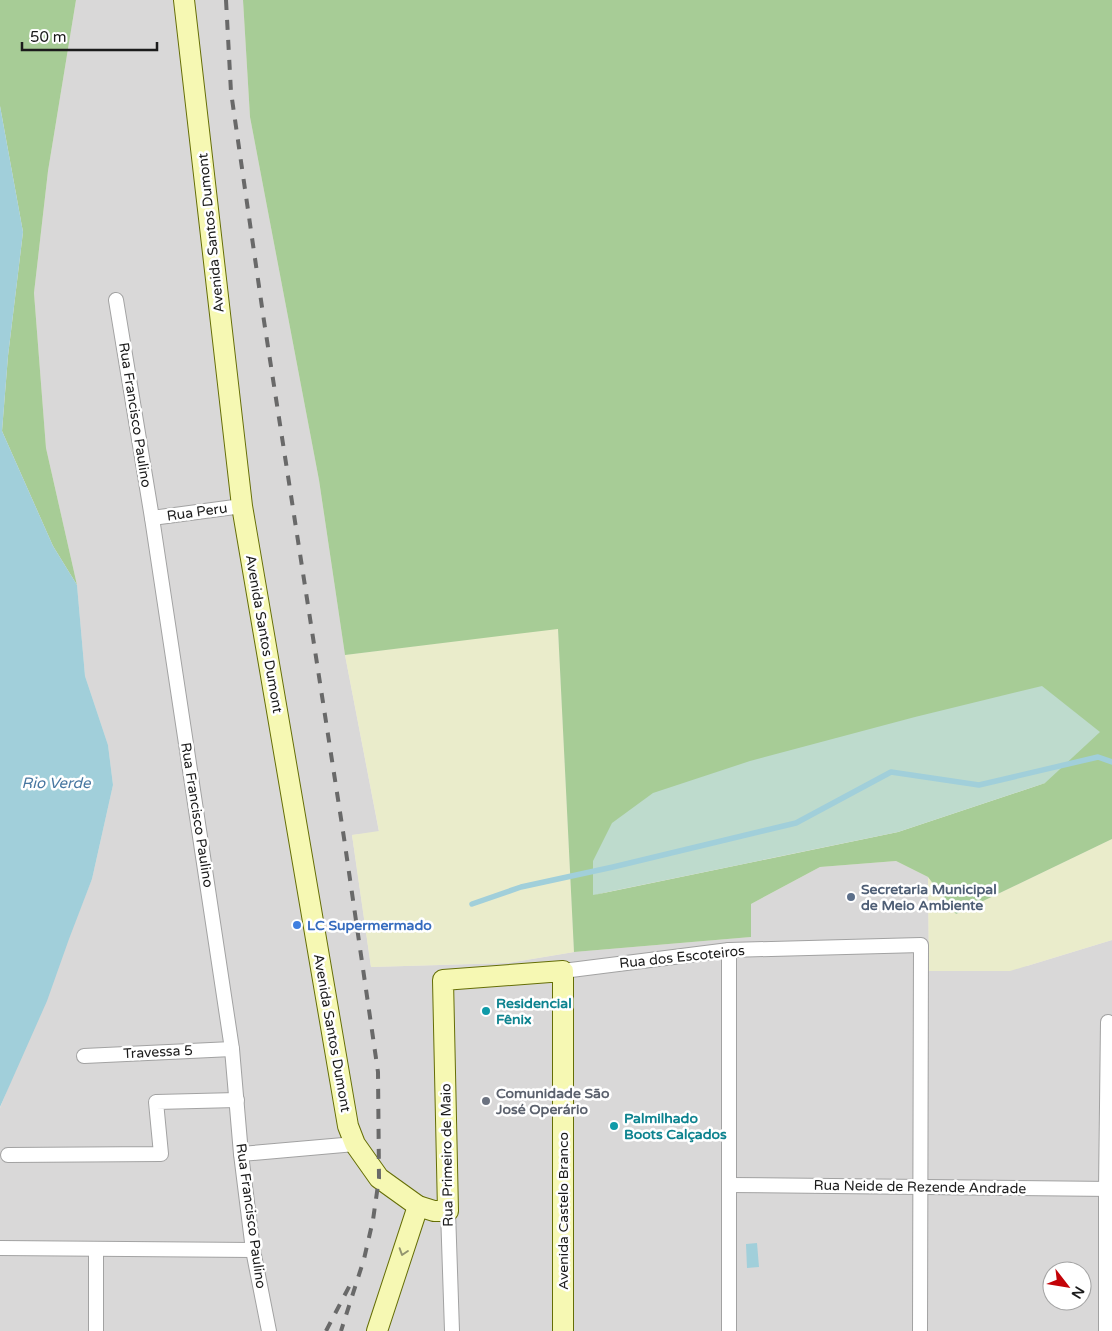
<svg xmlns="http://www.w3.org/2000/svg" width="1112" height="1331" font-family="'Varela Round',sans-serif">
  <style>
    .residential { fill: #d9d8d8; fill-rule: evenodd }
    .farmland { fill: #eaeccb }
    .forest { fill: #a7cc96; fill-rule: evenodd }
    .wetland { fill: #bedbcd }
    .water { fill: #a1cfda }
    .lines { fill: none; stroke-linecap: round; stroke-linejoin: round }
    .stream { stroke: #a1cfda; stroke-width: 5.5 }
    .street-casing { stroke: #a2a2a2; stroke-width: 16 }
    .secondary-casing { stroke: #656e06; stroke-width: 22 }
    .street { stroke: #fff; stroke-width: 14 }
    .secondary { stroke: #f6f8b3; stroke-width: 20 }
    .rail { stroke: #696969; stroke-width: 4; stroke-dasharray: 10 10; stroke-linecap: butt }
    .oneway { stroke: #93956f }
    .service-dot { fill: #5c6f8a; stroke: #fff; stroke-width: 2 }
    .shop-dot { fill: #3f7fe0; stroke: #fff; stroke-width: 2 }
    .culture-dot { fill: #0f9aa8; stroke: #fff; stroke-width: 2 }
    .worship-dot { fill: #6b7280; stroke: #fff; stroke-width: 2 }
    .labels { text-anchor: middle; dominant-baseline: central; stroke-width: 5; stroke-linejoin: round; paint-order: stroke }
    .street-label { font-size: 14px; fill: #1b1b1b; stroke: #fff }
    .service-label { font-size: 14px; font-weight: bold; fill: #4e5e75; stroke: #fff; text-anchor: start }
    .shop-label { font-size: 14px; font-weight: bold; fill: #366cbe; stroke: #fff; text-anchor: start }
    .culture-label { font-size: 14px; font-weight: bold; fill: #0d838f; stroke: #fff; text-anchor: start }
    .worship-label { font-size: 14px; font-weight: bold; fill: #5b616d; stroke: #fff; text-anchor: start }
    .water-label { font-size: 15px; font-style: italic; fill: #4776a0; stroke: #fff }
  </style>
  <rect width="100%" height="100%" fill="#ede8e1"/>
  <!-- residential -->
  <path class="residential" d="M76,0H243L250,117L319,480L345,655L379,832L352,835L371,967L508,963L574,952L751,937V904L820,867L896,861L928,877L929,971L1027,966L1112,940V1331H0V1108L92,879L113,785L108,745L85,676L77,585L46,448L34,293L48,171ZM1052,1271H1082V1301H1052Z"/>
  <!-- farmland -->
  <g class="farmland">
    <polygon points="558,628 574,952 508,963 371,967 352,835 379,831 345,655"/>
    <polygon points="1112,839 1112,940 1010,971 929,971 928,877 956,914"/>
  </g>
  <!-- forest -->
  <g class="forest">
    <polygon points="0,0 76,0 48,171 34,293 46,448 77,585 53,546 2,431 8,356 23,232 0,106"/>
    <path d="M243,0H1112V839L956,914L928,877L896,861L820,867L751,904V937L574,952L558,629L345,655L319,480L250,117ZM1045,783L898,832L594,895Z"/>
  </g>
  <!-- wetland -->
  <polygon class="wetland" points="1042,686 1100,732 1045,783 898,832 593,895 593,861 612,823 653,793 750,761 915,717"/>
  <!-- water -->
  <g class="water">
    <polygon points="0,106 23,232 8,356 2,431 53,546 77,585 85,676 108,745 113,785 92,879 69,939 47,1001 0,1107"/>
    <polygon points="757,1243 759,1267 747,1268 746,1244"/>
  </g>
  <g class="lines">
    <!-- stream -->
    <polyline class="stream" points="472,904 521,887 613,867 796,823 891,772 979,785 1098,757 1112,762"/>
    <defs>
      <g id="street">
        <polyline points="116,300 152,518 232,1049 241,1154 253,1250 269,1331"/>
        <polyline points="152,518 242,506"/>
        <polyline points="563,971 729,950 921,945 920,1331"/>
        <polyline points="84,1056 232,1049"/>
        <polyline points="241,1154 355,1144"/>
        <polyline points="8,1155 161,1154 156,1102 237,1100"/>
        <polyline points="729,1185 1112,1189"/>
        <polyline points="448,1211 452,1331"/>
        <polyline points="0,1248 253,1250"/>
        <polyline points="96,1331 96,1249"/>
        <polyline points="729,1331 729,950"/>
        <polyline points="1106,1331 1106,1189 1108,1022"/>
      </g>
      <g id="secondary">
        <polyline points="184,0 242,506 348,1126 355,1144 379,1178 418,1206 434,1211 448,1211 443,980 563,971 563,1331"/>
        <polyline points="377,1331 418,1206"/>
      </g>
    </defs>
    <!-- street casing -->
    <use href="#street" class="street-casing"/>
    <!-- secondary casing -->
    <use href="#secondary" class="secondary-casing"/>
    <!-- street -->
    <use href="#street" class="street"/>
    <!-- secondary -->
    <use href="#secondary" class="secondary"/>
    <!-- rail -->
    <g class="rail">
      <polyline points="226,0 231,92 264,321 344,838 378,1072 379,1178 373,1220 364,1259 341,1331"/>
      <polyline points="326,1331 351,1283"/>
    </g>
  </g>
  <!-- one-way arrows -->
  <defs><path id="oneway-chevron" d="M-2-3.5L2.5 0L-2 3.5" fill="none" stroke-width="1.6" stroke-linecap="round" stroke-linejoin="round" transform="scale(1.25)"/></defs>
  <use class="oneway" href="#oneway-chevron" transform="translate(403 1252) rotate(108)"/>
  <!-- markers -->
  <circle class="service-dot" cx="851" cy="897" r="5"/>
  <circle class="shop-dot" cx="297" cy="925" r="5"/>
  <g class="culture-dot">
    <circle cx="486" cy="1011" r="5"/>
    <circle cx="614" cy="1126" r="5"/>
  </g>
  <circle class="worship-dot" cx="486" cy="1101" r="5"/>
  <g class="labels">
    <!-- street labels -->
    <g class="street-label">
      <text transform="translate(211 233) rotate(-96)">Avenida Santos Dumont</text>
      <text transform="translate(135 415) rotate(81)">Rua Francisco Paulino</text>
      <text transform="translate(197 512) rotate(-8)">Rua Peru</text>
      <text transform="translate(264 634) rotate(80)">Avenida Santos Dumont</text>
      <text transform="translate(197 815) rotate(81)">Rua Francisco Paulino</text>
      <text transform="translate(682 957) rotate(-6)">Rua dos Escoteiros</text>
      <text transform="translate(332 1033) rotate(80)">Avenida Santos Dumont</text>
      <text transform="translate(158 1052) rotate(-3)">Travessa 5</text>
      <text transform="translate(447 1155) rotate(-91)">Rua Primeiro de Maio</text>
      <text transform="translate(920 1187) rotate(1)">Rua Neide de Rezende Andrade</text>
      <text transform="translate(563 1211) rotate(-90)">Avenida Castelo Branco</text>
      <text transform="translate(251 1216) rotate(82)">Rua Francisco Paulino</text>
    </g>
    <!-- service labels -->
    <g class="service-label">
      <text x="861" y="889">Secretaria Municipal<tspan x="861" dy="16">de Meio Ambiente</tspan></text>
    </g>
    <!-- shop labels -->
    <g class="shop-label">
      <text x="307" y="925">LC Supermermado</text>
    </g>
    <!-- culture labels -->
    <g class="culture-label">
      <text x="496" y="1003">Residencial<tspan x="496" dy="16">Fênix</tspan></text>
      <text x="624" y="1118">Palmilhado<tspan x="624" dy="16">Boots Calçados</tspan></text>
    </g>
    <!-- worship labels -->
    <g class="worship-label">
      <text x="496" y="1093">Comunidade São<tspan x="496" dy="16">José Operário</tspan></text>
    </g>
    <!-- water labels -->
    <g class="water-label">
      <text x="56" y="783">Rio Verde</text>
    </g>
  </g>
  <!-- north arrow -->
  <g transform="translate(1067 1286) rotate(121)"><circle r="24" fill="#ffffff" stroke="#a4a4a4"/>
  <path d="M0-4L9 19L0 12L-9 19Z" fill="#c30308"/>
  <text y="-8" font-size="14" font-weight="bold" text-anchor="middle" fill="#1b1b1b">N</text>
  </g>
  <!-- scale -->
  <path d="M22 42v8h135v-8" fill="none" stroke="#1b1b1b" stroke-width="2.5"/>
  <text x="30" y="42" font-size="15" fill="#1b1b1b" stroke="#ffffff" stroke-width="4" paint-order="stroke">50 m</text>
</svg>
